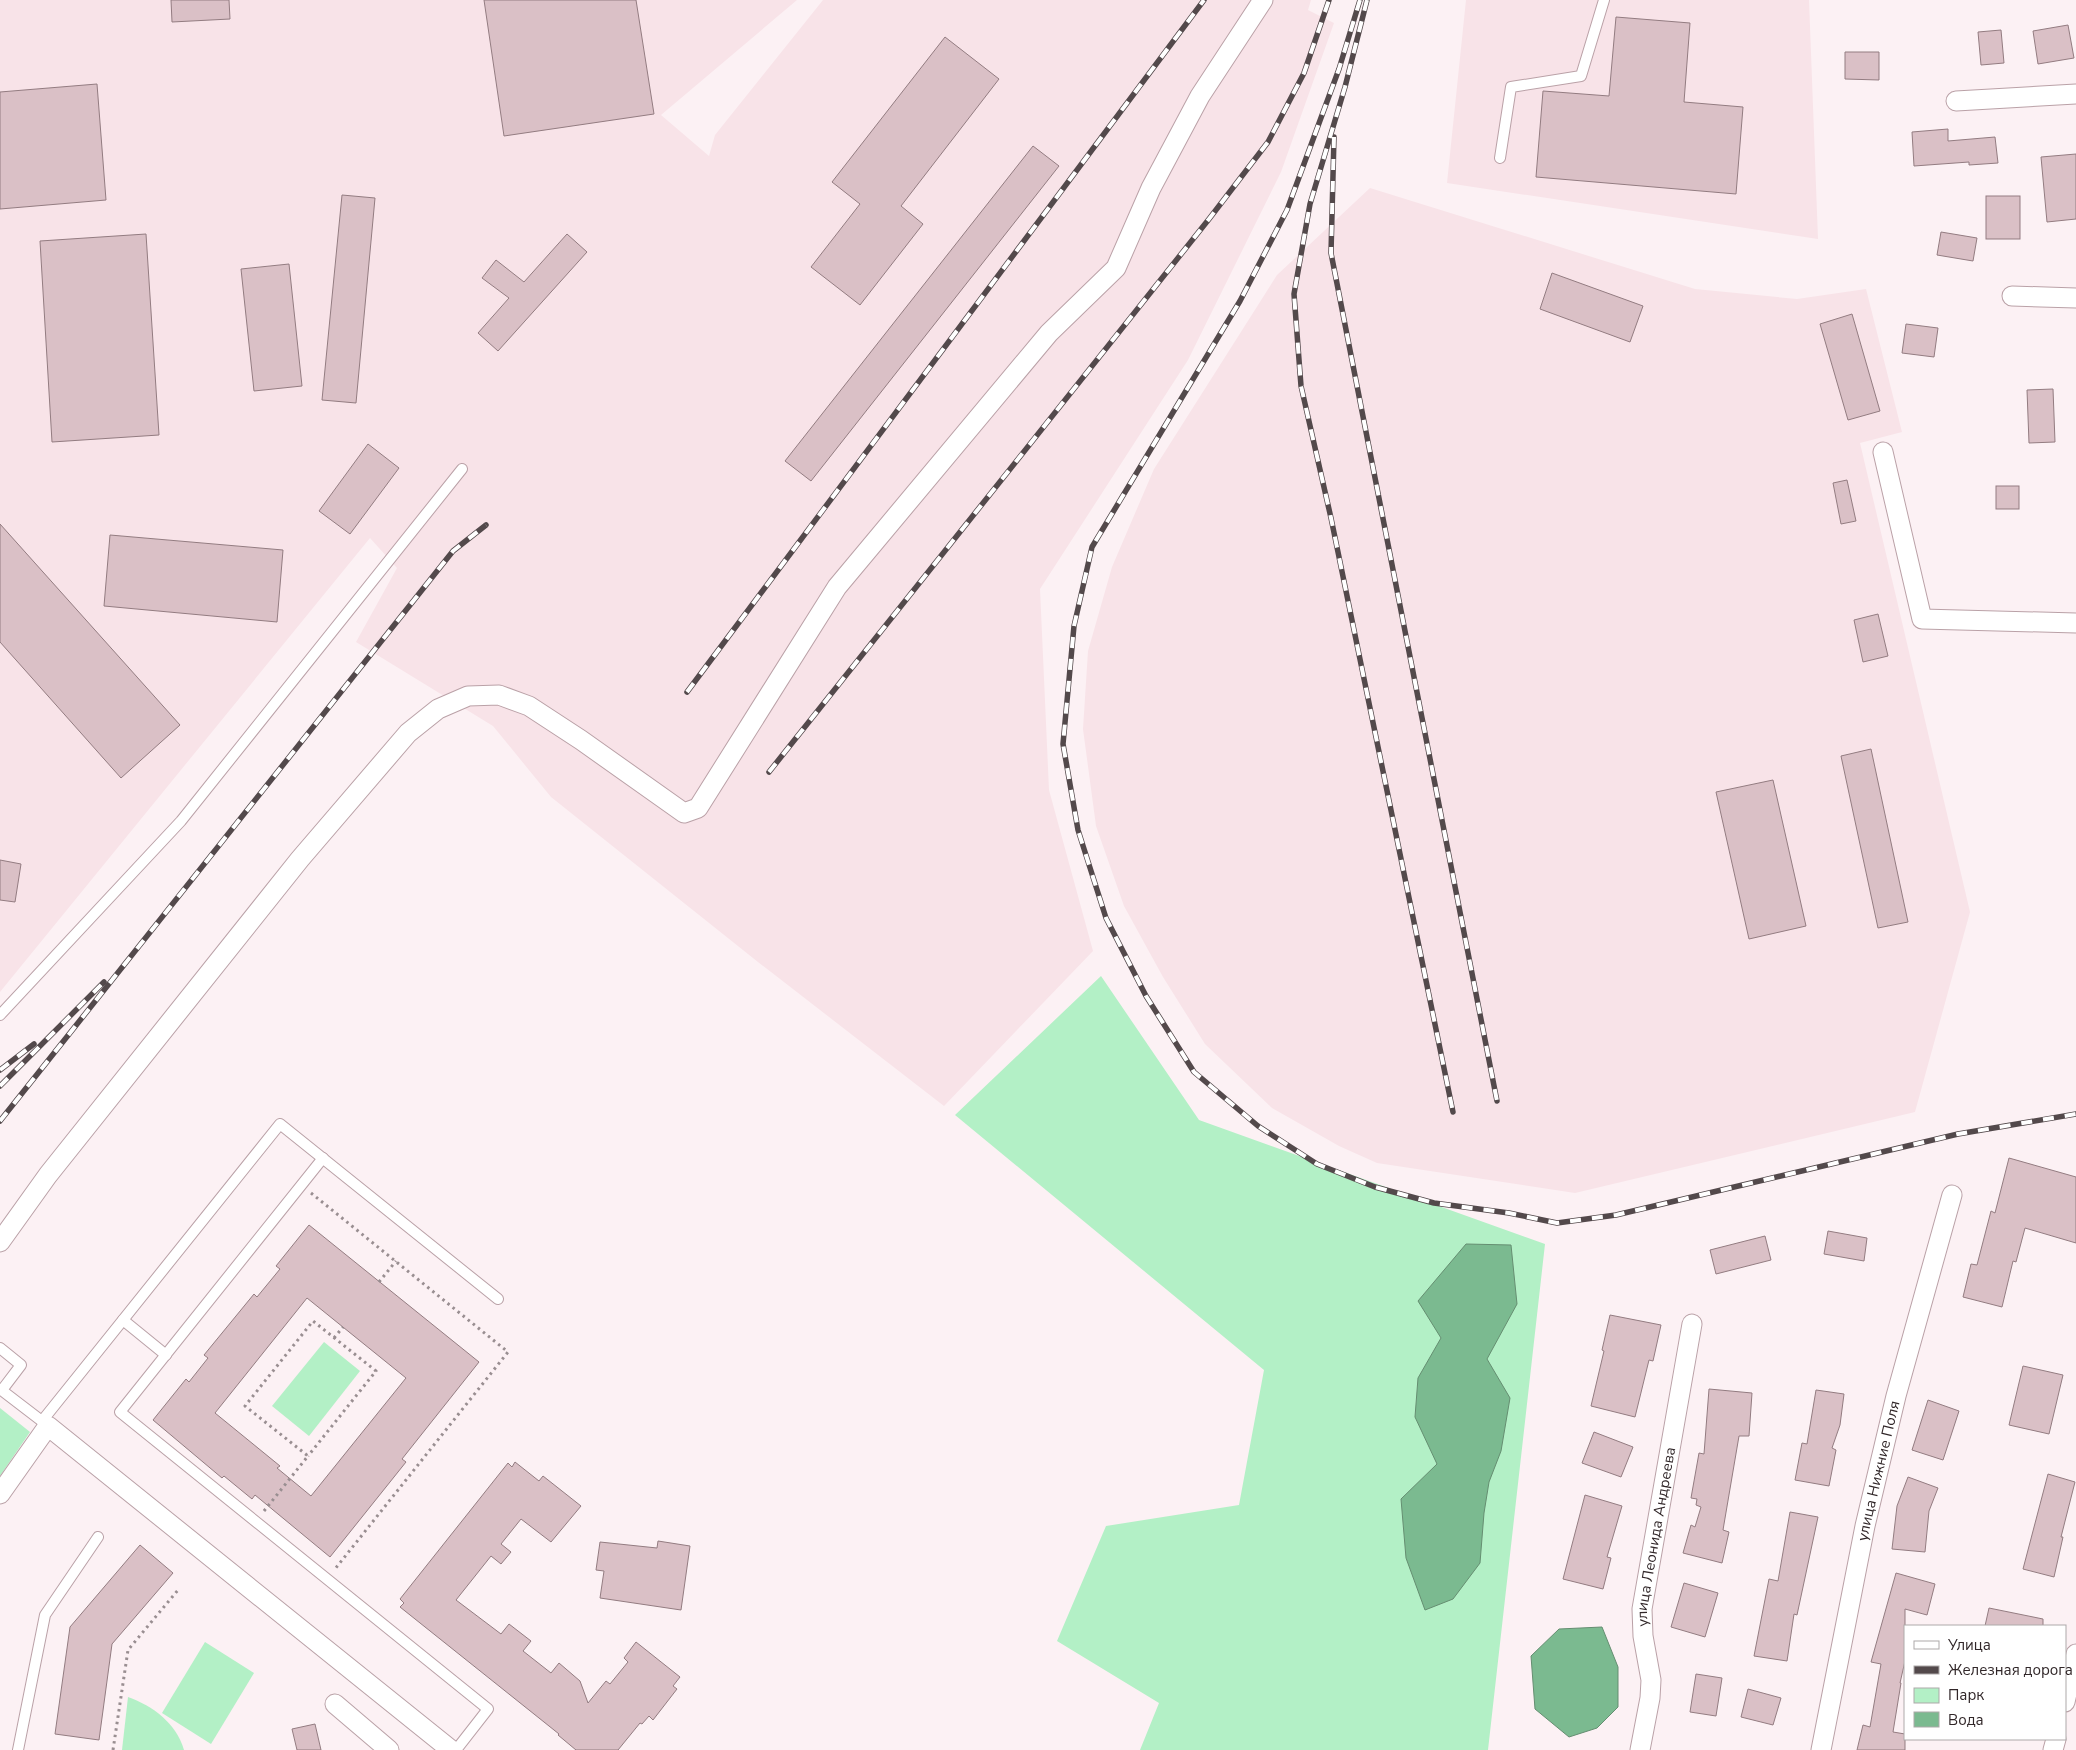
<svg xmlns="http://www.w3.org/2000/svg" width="2076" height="1750" font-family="'Nunito Sans',sans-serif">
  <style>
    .built { fill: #f8e3e8 }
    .green { fill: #b3f0c6 }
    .water { fill: #7bba90; stroke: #658e71 }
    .building { fill: #dac0c6; stroke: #937c81; fill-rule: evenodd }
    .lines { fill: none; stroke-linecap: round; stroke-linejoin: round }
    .service-casing { stroke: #baa1a7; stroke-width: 12 }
    .minor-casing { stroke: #baa1a7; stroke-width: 21 }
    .path { stroke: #998e91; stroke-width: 3; stroke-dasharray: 2.5 4; stroke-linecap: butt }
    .service { stroke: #fff; stroke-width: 10 }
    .minor { stroke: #fff; stroke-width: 19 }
    .rail-casing { stroke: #53494b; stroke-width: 5.5 }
    .rail { stroke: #fff; stroke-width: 4; stroke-dasharray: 11; stroke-linecap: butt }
    .labels { text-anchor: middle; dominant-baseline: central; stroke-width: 4.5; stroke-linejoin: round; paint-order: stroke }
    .street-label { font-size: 15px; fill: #312729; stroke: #fff }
  </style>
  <rect width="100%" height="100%" fill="#fcf1f4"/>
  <!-- built -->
  <g class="built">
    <polygon points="0,0 797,0 661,115 709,156 715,135 823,0 1311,0 1308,10 1334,23 1281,172 1188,360 1040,589 1049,790 1093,951 944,1106 758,962 551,797 493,726 356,642 397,568 370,538 0,992"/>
    <polygon points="1466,0 1809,0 1818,239 1447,183"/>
    <polygon points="1370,188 1695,289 1797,299 1866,289 1902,432 1860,443 1970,912 1915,1112 1575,1193 1377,1163 1339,1146 1272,1108 1205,1044 1163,977 1124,906 1096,826 1083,729 1088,651 1112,567 1154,469 1277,275"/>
  </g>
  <!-- green -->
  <g class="green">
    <polygon points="1101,976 1199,1120 1545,1244 1488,1750 1140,1750 1159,1703 1057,1641 1106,1526 1239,1505 1264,1370 955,1115"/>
    <polygon points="324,1342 360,1371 309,1436 272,1406"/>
    <polygon points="0,1408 30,1432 0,1476"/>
    <polygon points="205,1642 254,1673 211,1744 162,1713"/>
    <path d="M128,1697C153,1706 176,1723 184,1750H122Z"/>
  </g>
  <!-- water -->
  <g class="water">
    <polygon points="1466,1244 1511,1245 1517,1304 1487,1359 1510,1398 1501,1451 1489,1482 1484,1513 1480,1563 1453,1599 1425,1610 1406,1558 1401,1499 1437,1464 1415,1417 1418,1378 1441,1338 1418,1301"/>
    <polygon points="1602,1627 1618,1667 1618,1707 1597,1728 1569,1737 1535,1709 1531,1656 1559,1629"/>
  </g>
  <!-- building -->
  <g class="building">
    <polygon points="171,0 229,0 230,19 172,22"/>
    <polygon points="484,0 636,0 654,114 504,136"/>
    <polygon points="1616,17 1690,23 1684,102 1743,107 1736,194 1536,177 1543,91 1609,96"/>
    <polygon points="2068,25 2074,58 2038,64 2033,31"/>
    <polygon points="2001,30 2004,63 1981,65 1978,32"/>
    <polygon points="945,37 999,79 901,206 923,224 860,305 811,267 860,204 832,182"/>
    <polygon points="1845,52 1879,52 1879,80 1845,79"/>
    <polygon points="97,84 106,200 0,209 0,92"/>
    <polygon points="1948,129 1948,141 1995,137 1998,163 1969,165 1969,162 1914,166 1912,132"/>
    <polygon points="1033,146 1059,166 811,481 785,461"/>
    <polygon points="2076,154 2076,219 2047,222 2041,157"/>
    <polygon points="342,195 375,198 356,403 322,400"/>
    <rect x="1986" y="196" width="34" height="43"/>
    <polygon points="1941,232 1977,238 1973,261 1937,255"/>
    <polygon points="146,234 159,435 52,442 40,241"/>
    <polygon points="567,234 587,252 498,351 478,333 509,298 482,278 496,260 524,282"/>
    <polygon points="289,264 302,386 254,391 241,269"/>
    <polygon points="1552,273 1643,306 1630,342 1540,309"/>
    <polygon points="1852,314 1880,411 1848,420 1820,324"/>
    <polygon points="1906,324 1938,328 1934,357 1902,353"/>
    <polygon points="2053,389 2055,442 2029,443 2027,390"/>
    <polygon points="368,444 399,468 350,534 319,511"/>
    <polygon points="1847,480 1856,521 1841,524 1833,483"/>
    <rect x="1996" y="486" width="23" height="23"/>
    <polygon points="0,524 180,725 121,778 0,642"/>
    <polygon points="110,535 283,550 277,622 104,606"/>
    <polygon points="1878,614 1888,656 1863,662 1854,620"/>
    <polygon points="1871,749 1908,922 1878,928 1841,756"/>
    <polygon points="1773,780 1806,926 1749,939 1716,792"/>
    <polygon points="0,860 21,864 15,902 0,900"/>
    <polygon points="2009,1158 2076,1177 2076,1243 2025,1228 2016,1262 2013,1261 2002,1307 1963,1297 1971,1264 1977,1265 1991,1211 1995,1213"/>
    <path d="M309,1225L479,1362L402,1459L406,1462L330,1557L255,1495L252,1499L224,1476L222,1478L153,1420L186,1379L189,1382L208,1358L204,1355L254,1294L257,1297L280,1269L276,1266ZM307,1298L406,1378L311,1496L277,1468L280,1466L215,1413Z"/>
    <polygon points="1828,1231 1867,1238 1864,1261 1824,1254"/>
    <polygon points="1765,1236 1771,1260 1716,1274 1710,1250"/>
    <polygon points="1610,1315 1661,1325 1653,1361 1649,1360 1635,1417 1591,1406 1604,1351 1602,1350"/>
    <polygon points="2023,1366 2063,1375 2049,1434 2009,1425"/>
    <polygon points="1709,1389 1752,1393 1749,1436 1739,1436 1723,1530 1729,1532 1722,1563 1683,1553 1691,1525 1695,1527 1701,1507 1696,1505 1697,1499 1691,1498 1699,1453 1704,1454"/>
    <polygon points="1816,1390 1844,1394 1840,1425 1832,1448 1836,1450 1829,1486 1795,1480 1802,1443 1807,1444"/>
    <polygon points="1928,1400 1959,1411 1943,1460 1912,1450"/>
    <polygon points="1594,1432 1633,1447 1621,1477 1582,1463"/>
    <polygon points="515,1462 539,1481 543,1476 581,1506 551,1542 521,1519 501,1544 511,1552 501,1564 491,1556 456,1600 501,1634 509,1624 531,1641 523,1651 551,1673 559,1663 580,1681 588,1703 606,1681 610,1684 628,1662 624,1658 636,1642 680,1677 673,1686 677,1689 653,1720 649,1716 642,1724 640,1723 618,1750 576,1750 558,1735 559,1734 400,1607 404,1603 400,1599 508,1463 512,1467"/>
    <polygon points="2048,1474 2075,1482 2061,1537 2063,1537 2054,1577 2023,1569"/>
    <polygon points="1908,1477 1938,1488 1929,1511 1925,1552 1892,1549 1897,1506"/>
    <polygon points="1585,1495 1622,1506 1607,1557 1611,1558 1603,1589 1563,1579"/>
    <polygon points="1790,1512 1818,1517 1797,1615 1794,1614 1787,1661 1754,1656 1769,1579 1778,1581"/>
    <polygon points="658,1541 690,1546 681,1610 600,1598 604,1571 596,1570 600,1542 657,1548"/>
    <polygon points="140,1545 173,1573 112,1644 99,1740 55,1734 70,1627"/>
    <polygon points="1896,1573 1935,1584 1927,1615 1905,1609 1905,1661 1900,1683 1901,1683 1893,1732 1905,1734 1905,1750 1857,1750 1863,1725 1870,1727 1881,1664 1871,1662"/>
    <polygon points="1684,1583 1718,1593 1705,1637 1671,1627"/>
    <polygon points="1989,1608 2043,1619 2043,1626 1985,1626"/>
    <polygon points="1696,1674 1722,1678 1716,1716 1690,1712"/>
    <polygon points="1748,1689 1781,1698 1773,1725 1741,1717"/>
    <polygon points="315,1724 321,1750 297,1750 292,1729"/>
  </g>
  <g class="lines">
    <defs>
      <g id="service">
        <polyline points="1500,158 1511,87 1581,76 1604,0"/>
        <polyline points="0,1015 181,821 462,469"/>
        <polyline points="323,1158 120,1412 488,1709 456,1750"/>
        <polyline points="123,1320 166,1355"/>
        <polyline points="0,1348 21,1365 2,1390"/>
        <polyline points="0,1389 47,1425"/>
        <polyline points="42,1421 280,1124 498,1299"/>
        <polyline points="18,1750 45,1615 98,1537"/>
      </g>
      <g id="minor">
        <polyline points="1956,101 2076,94"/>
        <polyline points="2012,296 2076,298"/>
        <polyline points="1883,452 1922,619 2076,623"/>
        <polyline points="0,1242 48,1175 300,859 408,733 438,709 468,696 499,695 529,706 581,740 684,813 698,808 837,587 1049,333 1116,268 1151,188 1200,96 1263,0"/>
        <polyline points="0,1494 48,1426 451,1750"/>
        <polyline points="2065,1702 2076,1654"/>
        <polyline points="335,1704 389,1750"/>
        <path id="s1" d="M1640,1750L1650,1698L1651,1680L1643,1636L1642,1609L1692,1324"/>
        <path id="s2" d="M1821,1750L1865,1526L1896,1396L1952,1195"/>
        <polyline points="2053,1750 2056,1739"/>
      </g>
    </defs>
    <!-- service casing -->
    <use href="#service" class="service-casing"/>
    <!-- minor casing -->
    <use href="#minor" class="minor-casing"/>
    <!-- path -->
    <g class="path">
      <polyline points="311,1193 508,1352 335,1569"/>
      <polyline points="379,1282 396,1261"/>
      <polyline points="334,1338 343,1327"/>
      <polyline points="264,1511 308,1456 245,1406 313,1321 376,1371 308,1456"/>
      <polyline points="113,1750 128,1650 178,1590"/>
    </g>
    <!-- service -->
    <use href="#service" class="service"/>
    <!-- minor -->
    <use href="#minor" class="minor"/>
    <defs>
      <g id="rail">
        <polyline points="1360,0 1339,69 1287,210 1240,301 1092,547 1074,626 1063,744 1078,830 1106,918 1146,996 1194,1072 1258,1126 1317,1164 1375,1187 1434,1203 1509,1213 1557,1223 1616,1215 1958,1134 2076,1114"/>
        <polyline points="1367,0 1345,87 1310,204 1294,294 1301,386 1331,518 1453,1112"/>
        <polyline points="1334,137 1331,253 1497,1101"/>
        <polyline points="687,692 1204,0"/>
        <polyline points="769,772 1209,219 1268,142 1304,73 1329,0"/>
        <polyline points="0,1070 34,1044"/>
        <polyline points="0,1086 104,982"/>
        <polyline points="0,1121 453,551 486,525"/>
      </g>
    </defs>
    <!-- rail casing -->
    <use href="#rail" class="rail-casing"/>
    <!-- rail -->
    <use href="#rail" class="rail"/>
  </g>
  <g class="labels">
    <!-- street labels -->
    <g class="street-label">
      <text stroke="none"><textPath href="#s2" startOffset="285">улица Нижние Поля</textPath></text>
      <text stroke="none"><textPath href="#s1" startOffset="216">улица Леонида Андреева</textPath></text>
    </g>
  </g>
  <!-- legend -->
  <rect x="1904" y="1625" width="162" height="115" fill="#ffffff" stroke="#ada9a9"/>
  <rect x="1914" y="1641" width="25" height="8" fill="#ffffff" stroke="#ada9a9"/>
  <text x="1948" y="1650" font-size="15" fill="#312729">Улица</text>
  <rect x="1914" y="1666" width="25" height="8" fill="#53494b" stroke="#ada9a9"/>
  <text x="1948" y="1675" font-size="15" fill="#312729">Железная дорога</text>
  <rect x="1914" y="1688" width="25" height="15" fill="#b3f0c6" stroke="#ada9a9"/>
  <text x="1948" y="1700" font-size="15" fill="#312729">Парк</text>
  <rect x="1914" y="1712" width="25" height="15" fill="#7bba90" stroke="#ada9a9"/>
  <text x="1948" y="1725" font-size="15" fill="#312729">Вода</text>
</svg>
